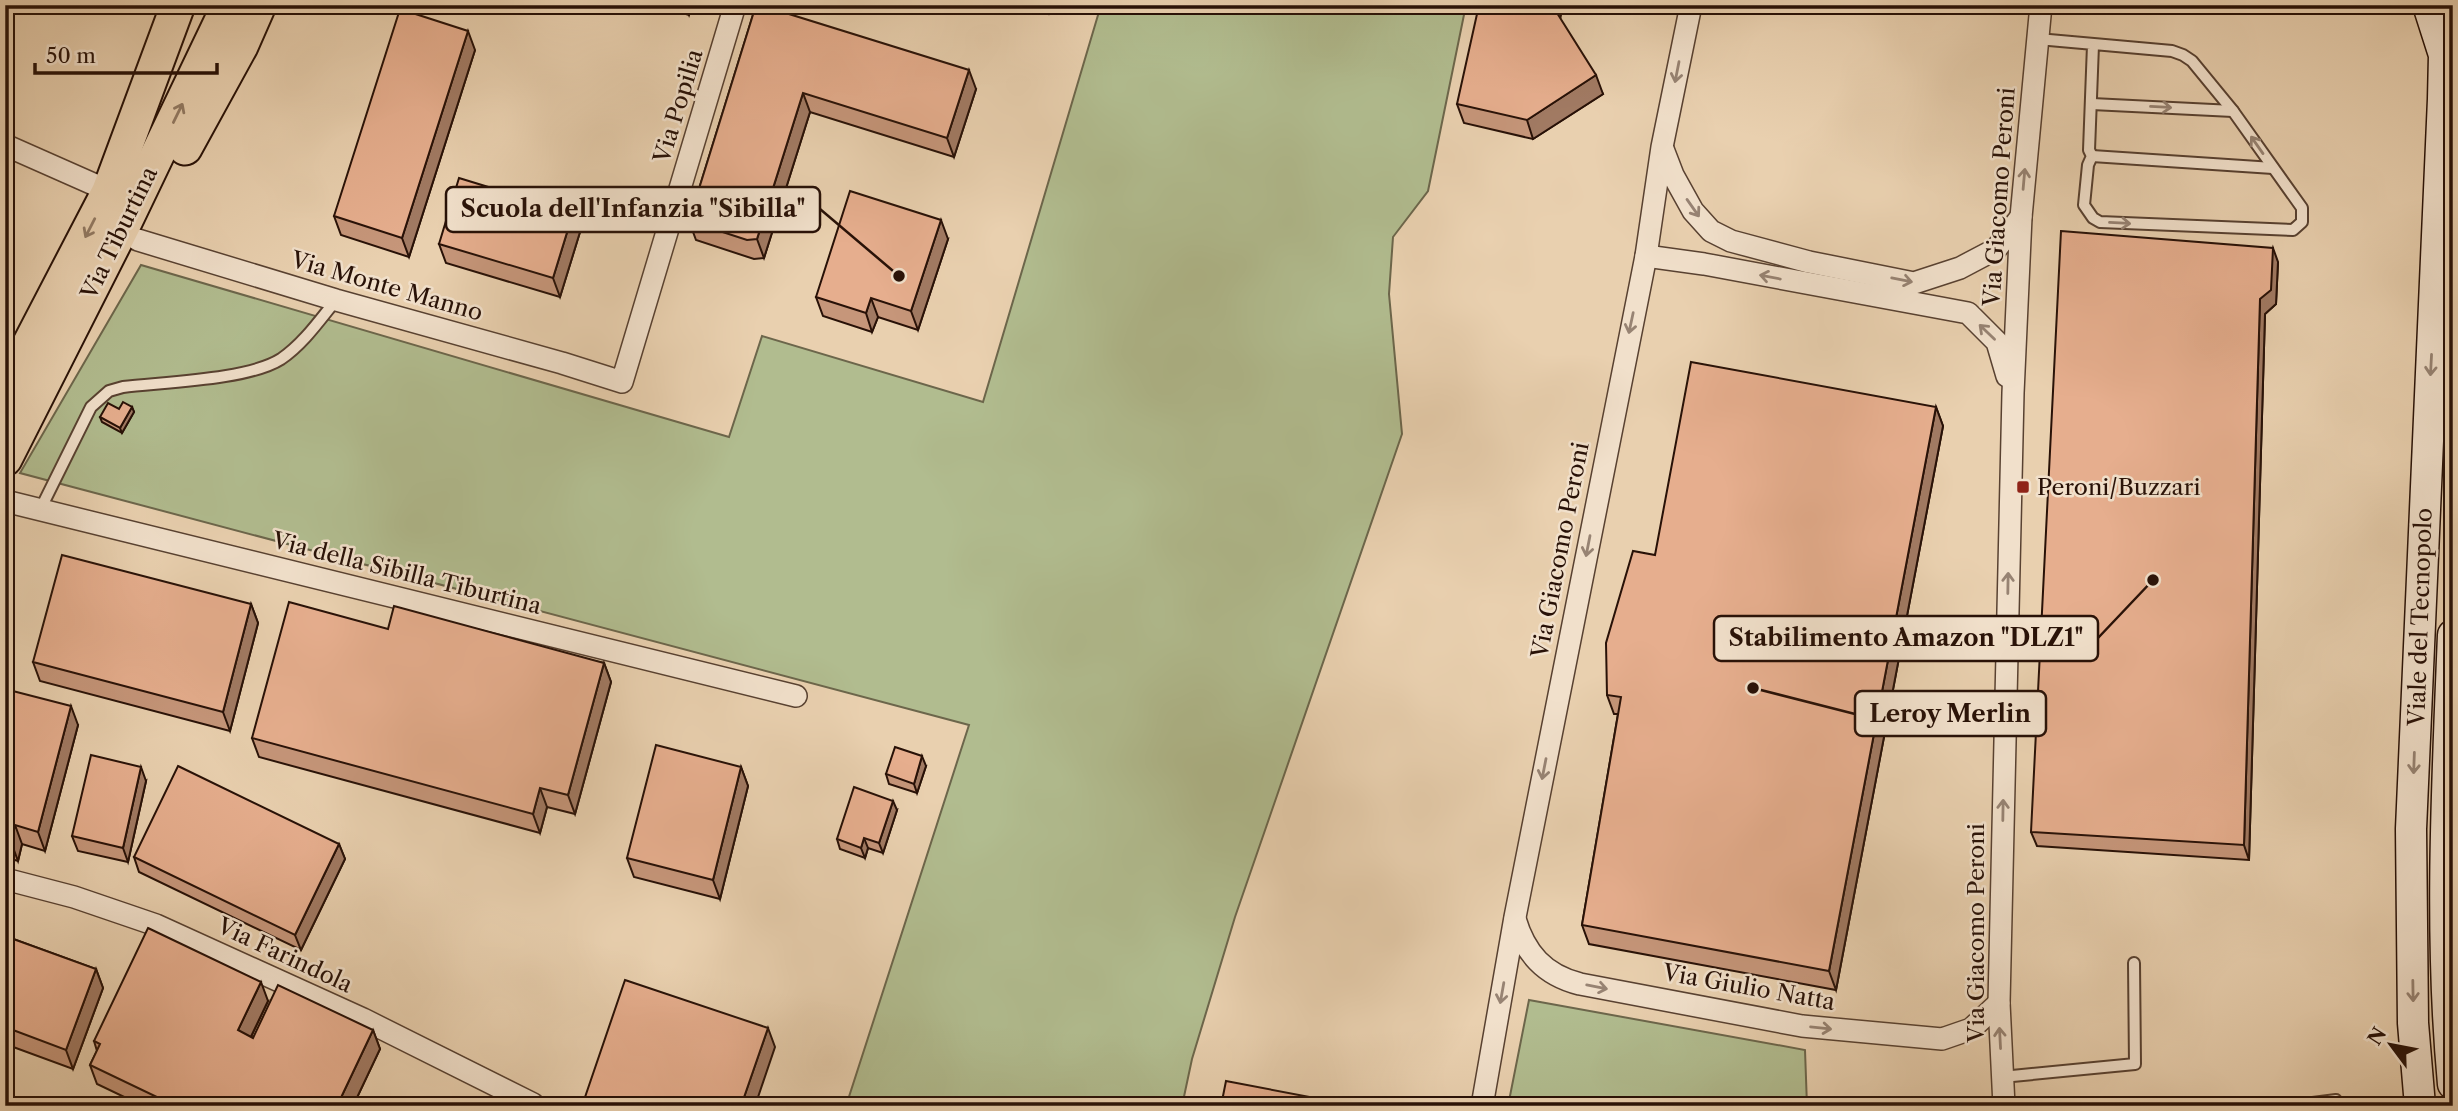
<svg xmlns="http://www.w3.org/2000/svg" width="2458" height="1111" font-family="'Libre Caslon Text',serif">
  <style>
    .green { fill: #b1bc8f; stroke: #6c664b; stroke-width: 2 }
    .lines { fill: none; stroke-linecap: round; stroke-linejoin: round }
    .service-casing { stroke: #584131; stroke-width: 14 }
    .minor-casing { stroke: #584131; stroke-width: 24 }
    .secondary-casing { stroke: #281107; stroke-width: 33 }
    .primary-casing { stroke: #281107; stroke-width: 37 }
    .service { stroke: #f1e0cb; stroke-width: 10 }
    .minor { stroke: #f1e0cb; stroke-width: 21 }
    .secondary { stroke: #f1e0cb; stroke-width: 30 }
    .primary { stroke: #e9d0af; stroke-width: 33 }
    .wall { fill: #c6967a; stroke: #281107; stroke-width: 2 }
    .shaded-wall { fill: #a17a63; stroke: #281107; stroke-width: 2 }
    .building { fill: #e6ae8e; stroke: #281107; stroke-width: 2 }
    .oneway { stroke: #978373 }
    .oneway2 { stroke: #927a63 }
    .poi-dot { fill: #8f2418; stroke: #f1e0cb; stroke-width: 2.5 }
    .labels { text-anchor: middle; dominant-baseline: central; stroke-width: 5; stroke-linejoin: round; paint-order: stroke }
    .street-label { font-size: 23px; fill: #281107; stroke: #f1e0cb }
    .poi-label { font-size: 23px; fill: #281107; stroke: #f1e0cb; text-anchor: start }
    .leader { fill: none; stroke: #281107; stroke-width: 2.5 }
    .callout-dot { fill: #281107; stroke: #f1e0cb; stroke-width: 2.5 }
    .callout { fill: #f1e0cb; stroke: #281107; stroke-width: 2.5 }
    .callout-label { font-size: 24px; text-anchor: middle; font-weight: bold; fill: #281107 }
  </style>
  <rect width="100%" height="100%" fill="#e9d0af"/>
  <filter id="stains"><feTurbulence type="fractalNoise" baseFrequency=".00286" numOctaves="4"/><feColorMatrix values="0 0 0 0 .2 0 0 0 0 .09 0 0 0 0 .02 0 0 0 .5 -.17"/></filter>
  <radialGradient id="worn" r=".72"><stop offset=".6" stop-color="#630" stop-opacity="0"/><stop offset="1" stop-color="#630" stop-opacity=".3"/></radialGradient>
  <!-- green -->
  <g class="green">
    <polygon points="1101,5 1466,5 1428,191 1393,237 1389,294 1402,434 1235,917 1192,1059 1182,1106 846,1106 969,725 20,473 141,265 729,437 762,336 983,402"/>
    <polygon points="1529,1000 1805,1050 1807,1106 1508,1106"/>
  </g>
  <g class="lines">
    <defs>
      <g id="service">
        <polyline points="2038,39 2172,51 2183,55 2192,61 2233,111 2302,208 2302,222 2293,230 2100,222 2093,218 2084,205 2088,165 2092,156 2089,150 2093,45"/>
        <polyline points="2092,104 2233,111"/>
        <polyline points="2092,156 2273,168"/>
        <path d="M40,510L91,407L109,391L123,387C164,382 248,380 281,359C303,344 319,321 336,300"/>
        <polyline points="2002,1077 2135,1064 2134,963"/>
        <polyline points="5,1101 13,1106"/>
        <polyline points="2289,1106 2336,1100"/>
      </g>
      <g id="minor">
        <polyline points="5,145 109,191"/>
        <polyline points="1663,149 1673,175 1693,211 1711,231 1731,241 1809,262 1914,283 1960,268 1996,249 2021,217"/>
        <polyline points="138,240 336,300 562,363 622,382 735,5"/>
        <polyline points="1646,256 1704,264 1968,313 1997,342 2007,376"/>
        <polyline points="5,501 796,696"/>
        <polyline points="5,879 74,897 156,925 363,1019 533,1104"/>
        <path d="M1515,919C1525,953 1544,975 1580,984L1802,1026L1942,1039L1971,1029L1999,1003"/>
        <polyline points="1482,1106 1515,917 1646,256 1662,147 1691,5"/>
        <polyline points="2004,1106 1999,1003 2013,393 2021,217 2041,5"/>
      </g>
      <g id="secondary">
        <path d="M2453,635C2447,784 2439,935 2453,1084"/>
        <polyline points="2420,1106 2413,1023 2411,829 2443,99 2444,55 2428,5"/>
      </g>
      <g id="primary">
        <polyline points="185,148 241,46 259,5"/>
        <polyline points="5,391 109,191 178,5"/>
        <polyline points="5,459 126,220 229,5"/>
      </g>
    </defs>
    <!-- service casing -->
    <use href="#service" class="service-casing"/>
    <!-- minor casing -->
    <use href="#minor" class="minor-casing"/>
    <!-- secondary casing -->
    <use href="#secondary" class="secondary-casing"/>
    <!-- primary casing -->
    <use href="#primary" class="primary-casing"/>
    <!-- service -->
    <use href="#service" class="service"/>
    <!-- minor -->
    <use href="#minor" class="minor"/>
    <!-- secondary -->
    <use href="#secondary" class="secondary"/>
    <!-- primary -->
    <use href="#primary" class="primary"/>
  </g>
  <!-- wall -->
  <g class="wall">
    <polygon points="657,5 692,5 689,15"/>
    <polygon points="756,5 976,89 954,157 810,112 764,258 754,259 696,240 689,221"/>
    <polygon points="1024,5 1052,5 1049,13"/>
    <polygon points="1560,19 1603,94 1533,139 1464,123 1457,104"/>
    <polygon points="475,50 409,257 341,235 334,216"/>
    <polygon points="580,232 560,297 446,263 439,244"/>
    <polygon points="948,239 918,330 878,317 872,332 823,316 816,297"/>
    <polygon points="2278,262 2276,304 2265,314 2249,860 2037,846 2031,832"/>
    <polygon points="132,407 134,412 122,433 102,422 100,417 119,409"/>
    <polygon points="1936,407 1943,426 1836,990 1589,944 1582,925 1618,714 1614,714 1607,695 1655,555"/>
    <polygon points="251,604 258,623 230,731 40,681 33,662"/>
    <polygon points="388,629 604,663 611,682 575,814 547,807 540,833 259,757 252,738"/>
    <polygon points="5,689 78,725 45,851 22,844 18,861 5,857"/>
    <polygon points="926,766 917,793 889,784 886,774"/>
    <polygon points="741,767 748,786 720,899 634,877 627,858"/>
    <polygon points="146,781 128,862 78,851 72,836"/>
    <polygon points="897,810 883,853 868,848 865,858 840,849 837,839"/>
    <polygon points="339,844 345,859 301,950 139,872 134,857"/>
    <polygon points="5,936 96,969 103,988 73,1069 5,1044"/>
    <polygon points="268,1001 251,1037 253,1038 373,1030 380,1049 353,1106 143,1106 97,1084 90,1065 97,1051 94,1041"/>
  </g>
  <!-- shaded-wall -->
  <g class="shaded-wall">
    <polygon points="685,5 692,5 689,15"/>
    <polygon points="1046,5 1052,5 1049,13"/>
    <polygon points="1552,5 1563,5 1559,25"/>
    <polygon points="468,31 475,50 409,257 402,238"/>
    <polygon points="969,70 976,89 954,157 947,138"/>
    <polygon points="1596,75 1603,94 1533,139 1527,120"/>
    <polygon points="803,93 810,112 764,258 757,239"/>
    <polygon points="573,213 580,232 560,297 553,278"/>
    <polygon points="941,220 948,239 918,330 911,311"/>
    <polygon points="2273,248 2278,262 2276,304 2265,314 2249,860 2244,845 2260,299"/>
    <polygon points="871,298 878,317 872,332 866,313"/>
    <polygon points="132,407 134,412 122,433 120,428"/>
    <polygon points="1936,407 1943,426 1836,990 1829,971"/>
    <polygon points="251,604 258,623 230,731 223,712"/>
    <polygon points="604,663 611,682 575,814 568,795"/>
    <polygon points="71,706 78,725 45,851 38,832"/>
    <polygon points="922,756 926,766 917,793 914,784"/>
    <polygon points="141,767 146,781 128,862 123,848"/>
    <polygon points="741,767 748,786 720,899 713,880"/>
    <polygon points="540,788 547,807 540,833 533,814"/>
    <polygon points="893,801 897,810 883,853 879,843"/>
    <polygon points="15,825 22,844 18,861 11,842"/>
    <polygon points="864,838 868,848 865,858 861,848"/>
    <polygon points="339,844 345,859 301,950 295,935"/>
    <polygon points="96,969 103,988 73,1069 66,1050"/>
    <polygon points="261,982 268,1001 245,1049 238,1030"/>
    <polygon points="768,1028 775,1047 755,1106 741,1106"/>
    <polygon points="373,1030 380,1049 353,1106 337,1106"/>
  </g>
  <!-- building -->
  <g class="building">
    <polygon points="756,5 760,5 969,70 947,138 803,93 757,239 747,240 689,221"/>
    <polygon points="1479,5 1552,5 1596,75 1527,120 1457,104"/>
    <polygon points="400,9 468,31 402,238 334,216"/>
    <polygon points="459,178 573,213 553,278 439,244"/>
    <polygon points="850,191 941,220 911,311 871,298 866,313 816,297"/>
    <polygon points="2061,231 2273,248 2271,290 2260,299 2244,845 2031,832"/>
    <polygon points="1691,362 1936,407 1829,971 1582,925 1621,697 1607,695 1606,643 1633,551 1655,555"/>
    <polygon points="123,402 132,407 120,428 100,417 108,403 119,409"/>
    <polygon points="62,555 251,604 223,712 33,662"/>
    <polygon points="289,602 388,629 394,606 604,663 568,795 540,788 533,814 252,738"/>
    <polygon points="5,689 71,706 38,832 15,825 11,842 5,840"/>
    <polygon points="656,745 741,767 713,880 627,858"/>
    <polygon points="895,747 922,756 914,784 886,774"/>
    <polygon points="91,755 141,767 123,848 72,836"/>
    <polygon points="178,766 339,844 295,935 134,857"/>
    <polygon points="854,787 893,801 879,843 864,838 861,848 837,839"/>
    <polygon points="148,928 261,982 238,1030 253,1038 278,985 373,1030 337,1106 155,1106 159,1098 90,1065 100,1044 94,1041"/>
    <polygon points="5,936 96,969 66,1050 5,1027"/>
    <polygon points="625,980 768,1028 741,1106 582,1106"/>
    <polygon points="1226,1081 1357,1106 1221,1106"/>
  </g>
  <!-- one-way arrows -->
  <defs><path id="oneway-shaft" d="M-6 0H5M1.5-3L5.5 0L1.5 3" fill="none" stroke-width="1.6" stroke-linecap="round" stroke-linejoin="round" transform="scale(1.75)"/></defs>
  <g class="oneway">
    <use href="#oneway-shaft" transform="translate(1677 72) rotate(101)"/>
    <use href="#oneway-shaft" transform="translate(2161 107) rotate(3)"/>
    <use href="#oneway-shaft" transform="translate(2257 145) rotate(-125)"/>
    <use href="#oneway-shaft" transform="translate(2024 179) rotate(-85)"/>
    <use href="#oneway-shaft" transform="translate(1693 208) rotate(55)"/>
    <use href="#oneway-shaft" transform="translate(2120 223) rotate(3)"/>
    <use href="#oneway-shaft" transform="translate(1770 277) rotate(-169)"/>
    <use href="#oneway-shaft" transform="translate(1902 280) rotate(11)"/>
    <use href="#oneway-shaft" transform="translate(1631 323) rotate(102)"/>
    <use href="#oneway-shaft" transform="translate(1987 332) rotate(-136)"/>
    <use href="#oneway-shaft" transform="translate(2431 365) rotate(93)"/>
    <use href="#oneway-shaft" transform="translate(1588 546) rotate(101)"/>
    <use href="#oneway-shaft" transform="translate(2008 583) rotate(-89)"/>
    <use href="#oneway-shaft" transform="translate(2414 763) rotate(92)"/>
    <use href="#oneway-shaft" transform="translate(1544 769) rotate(101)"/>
    <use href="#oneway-shaft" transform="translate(2003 810) rotate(-89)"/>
    <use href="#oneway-shaft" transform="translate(1597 987) rotate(11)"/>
    <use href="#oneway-shaft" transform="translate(2413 991) rotate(89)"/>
    <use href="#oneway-shaft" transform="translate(1502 993) rotate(100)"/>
    <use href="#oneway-shaft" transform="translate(1821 1028) rotate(6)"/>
    <use href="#oneway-shaft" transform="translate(2000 1038) rotate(-93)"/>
  </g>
  <g class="oneway2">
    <use href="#oneway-shaft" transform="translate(178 113) rotate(-64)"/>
    <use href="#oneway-shaft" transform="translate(90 228) rotate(117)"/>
  </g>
  <!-- markers -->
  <rect class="poi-dot" x="2016" y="480" width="14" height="14" rx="3.5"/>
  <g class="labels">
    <!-- street labels -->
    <g class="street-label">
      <text transform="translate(678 106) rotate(-73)">Via Popilia</text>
      <text transform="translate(1999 197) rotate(-86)">Via Giacomo Peroni</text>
      <text transform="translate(119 233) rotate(-64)">Via Tiburtina</text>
      <text transform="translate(387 286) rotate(16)">Via Monte Manno</text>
      <text transform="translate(1560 550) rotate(-79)">Via Giacomo Peroni</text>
      <text transform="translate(407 573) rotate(14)">Via della Sibilla Tiburtina</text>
      <text transform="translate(2420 617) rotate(-88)">Viale del Tecnopolo</text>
      <text transform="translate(1976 933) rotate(-90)">Via Giacomo Peroni</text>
      <text transform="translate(285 955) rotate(25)">Via Farindola</text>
      <text transform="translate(1749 987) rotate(10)">Via Giulio Natta</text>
    </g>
    <!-- poi labels -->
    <g class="poi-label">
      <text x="2037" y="487">Peroni/Buzzari</text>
    </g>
  </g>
  <!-- callouts -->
  <path class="leader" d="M899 276L820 209M2153 580L2098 638M1753 688L1855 714"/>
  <g class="callout-dot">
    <circle cx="899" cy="276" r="7"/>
    <circle cx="2153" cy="580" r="7"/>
    <circle cx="1753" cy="688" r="7"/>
  </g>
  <g class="callout">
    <rect x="446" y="187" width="374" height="45" rx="7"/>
    <rect x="1714" y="616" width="384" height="45" rx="7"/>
    <rect x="1855" y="691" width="191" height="45" rx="7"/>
  </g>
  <g class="callout-label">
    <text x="633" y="217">Scuola dell'Infanzia "Sibilla"</text>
    <text x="1906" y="646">Stabilimento Amazon "DLZ1"</text>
    <text x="1950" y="722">Leroy Merlin</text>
  </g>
  <!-- margin -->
  <rect width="2458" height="1111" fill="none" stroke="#e9d0af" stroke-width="28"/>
  <rect x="7" y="7" width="2444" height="1097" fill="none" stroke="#281107" stroke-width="3.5"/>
  <rect x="14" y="14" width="2430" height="1083" fill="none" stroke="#281107" stroke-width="2"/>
  <!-- north arrow -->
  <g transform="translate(2391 1045) rotate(302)" stroke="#f1e0cb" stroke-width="5" paint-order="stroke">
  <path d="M0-5L12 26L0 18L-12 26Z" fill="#281107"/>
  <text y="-10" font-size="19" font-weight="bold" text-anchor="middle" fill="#281107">N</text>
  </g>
  <!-- scale -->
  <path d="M35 63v10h182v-10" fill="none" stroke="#281107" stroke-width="3.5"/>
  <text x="46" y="63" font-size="21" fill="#281107" stroke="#f1e0cb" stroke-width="5" paint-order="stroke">50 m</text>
  <rect width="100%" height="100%" filter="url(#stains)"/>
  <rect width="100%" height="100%" fill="url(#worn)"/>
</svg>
